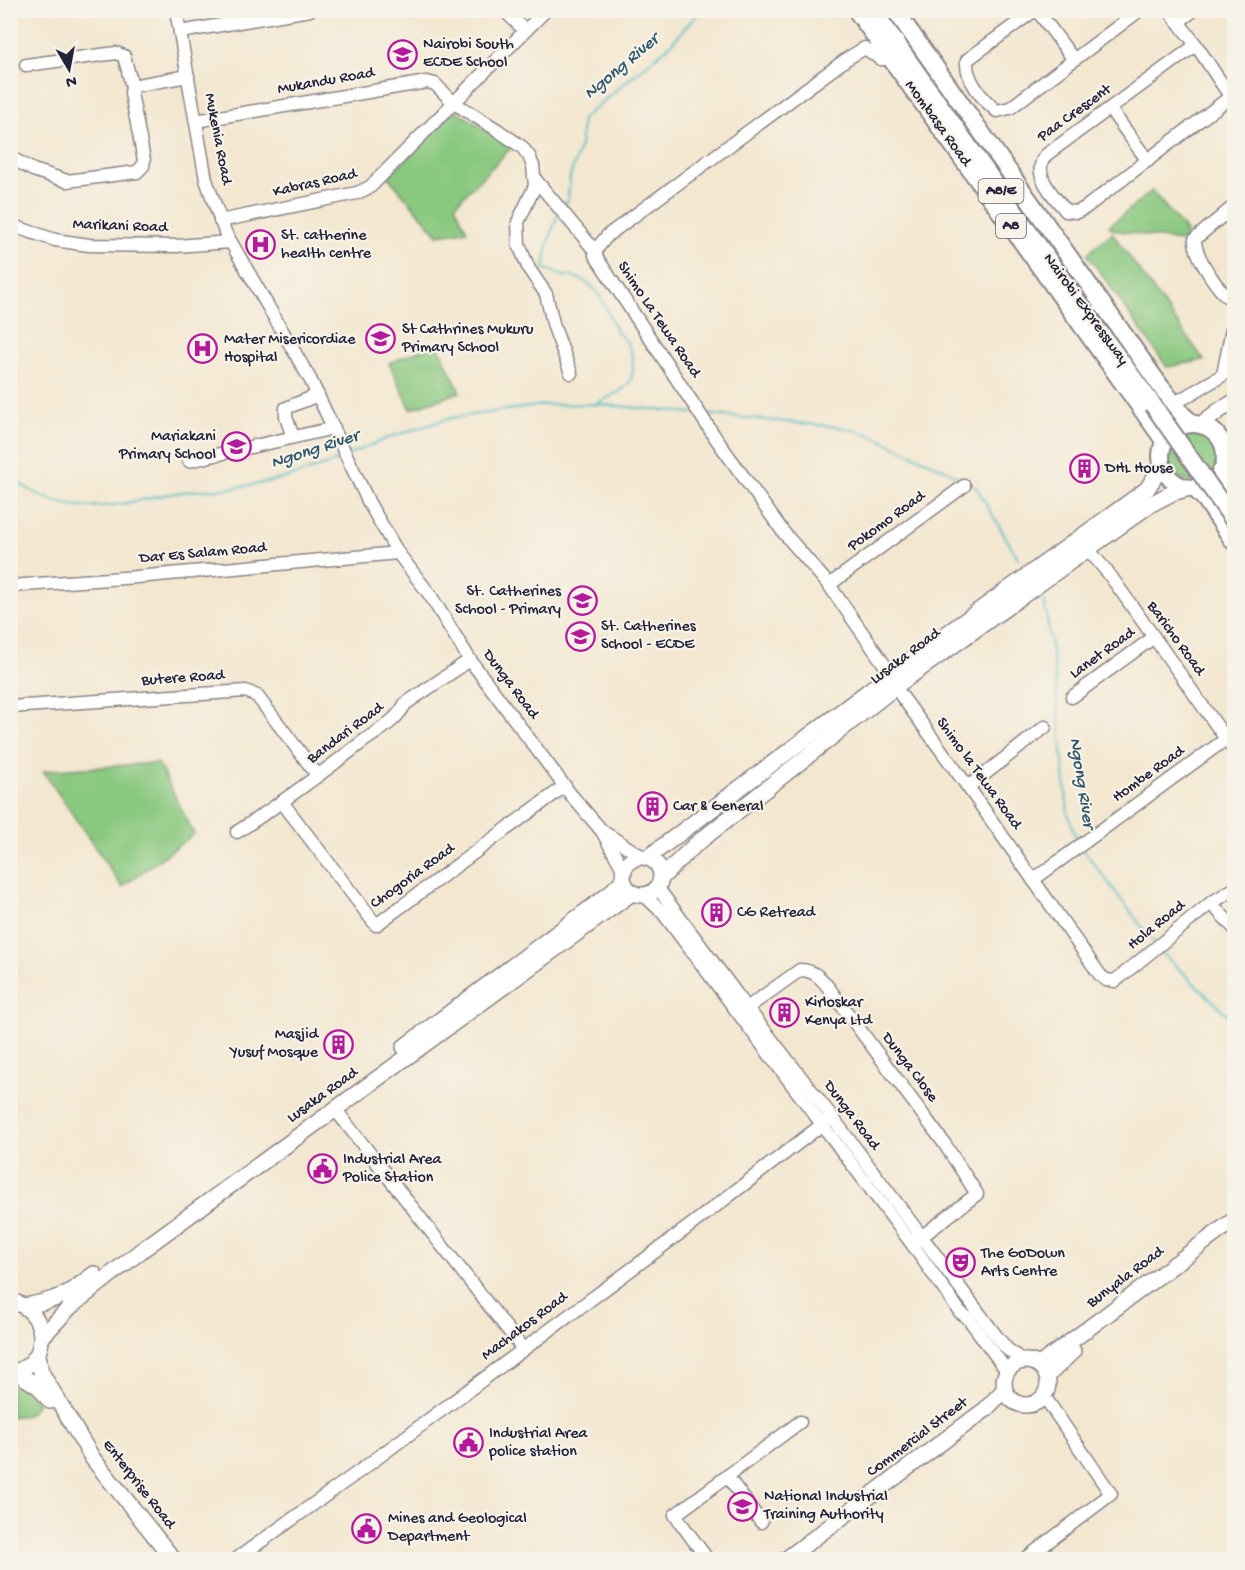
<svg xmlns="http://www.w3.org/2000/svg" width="1245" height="1570" font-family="'Gochi Hand',sans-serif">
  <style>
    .green { fill: #89c87f; stroke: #56755d; stroke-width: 1.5 }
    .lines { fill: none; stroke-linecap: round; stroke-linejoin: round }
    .stream { stroke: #4bb9c5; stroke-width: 2 }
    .minor-casing { stroke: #8a8486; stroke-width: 15 }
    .major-casing { stroke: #8a8486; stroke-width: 18 }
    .highway-casing { stroke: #8a8486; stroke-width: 20 }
    .minor { stroke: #fff; stroke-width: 12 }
    .major { stroke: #fff; stroke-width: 15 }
    .highway { stroke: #fff; stroke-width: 16 }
    .highway-bridge-casing { stroke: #8a8486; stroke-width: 20; stroke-linecap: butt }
    .highway-bridge { stroke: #fff; stroke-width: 16 }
    .labels { text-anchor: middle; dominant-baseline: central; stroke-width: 4.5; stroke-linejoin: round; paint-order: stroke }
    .shield { fill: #f7f3e8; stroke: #62616f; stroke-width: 1.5 }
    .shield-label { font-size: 15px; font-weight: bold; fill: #22223b }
    .poi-label { font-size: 16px; fill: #22223b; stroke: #f7f3e8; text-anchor: start }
    .street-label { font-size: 16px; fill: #22223b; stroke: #f7f3e8 }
    .water-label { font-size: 18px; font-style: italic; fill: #30576b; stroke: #f7f3e8 }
  </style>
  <rect width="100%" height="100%" fill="#f7f3e8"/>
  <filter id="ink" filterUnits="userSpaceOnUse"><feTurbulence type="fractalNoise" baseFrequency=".0167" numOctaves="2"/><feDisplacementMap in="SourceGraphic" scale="12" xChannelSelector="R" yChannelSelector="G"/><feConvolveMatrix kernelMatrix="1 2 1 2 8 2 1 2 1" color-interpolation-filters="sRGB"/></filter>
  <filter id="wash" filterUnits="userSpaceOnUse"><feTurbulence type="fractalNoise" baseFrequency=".008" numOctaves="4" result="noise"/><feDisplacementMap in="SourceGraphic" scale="24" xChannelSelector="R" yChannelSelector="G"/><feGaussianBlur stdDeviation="1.35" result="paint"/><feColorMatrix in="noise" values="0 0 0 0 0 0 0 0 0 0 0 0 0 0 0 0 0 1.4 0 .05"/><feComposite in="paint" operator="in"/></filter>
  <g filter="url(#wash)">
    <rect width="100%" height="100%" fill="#f3e7d0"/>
    <!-- green -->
    <g class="green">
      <polygon points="455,110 512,147 455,205 467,231 438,235 388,177"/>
      <polygon points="1152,191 1186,231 1184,242 1114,230 1109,226"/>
      <polygon points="1112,233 1204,360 1167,367 1087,254"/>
      <polygon points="437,344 460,392 411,409 389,363"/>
      <circle cx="1193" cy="456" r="26"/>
      <polygon points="158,763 194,834 122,887 43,771"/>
      <polygon points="16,1386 26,1388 38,1404 27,1415 11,1417 11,1387"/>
    </g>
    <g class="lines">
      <!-- stream -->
      <g class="stream">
        <polyline points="563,207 568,199 570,177 580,146 582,119 669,46 701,10"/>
        <path d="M558,214L548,243L544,269C551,270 554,272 561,275C565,277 570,276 574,277C601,284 605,309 616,330C618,334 622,337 625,340C632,349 635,366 632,376C628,392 608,396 596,404"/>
        <polyline points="705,414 838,427 866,433 944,469 976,487 1018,558"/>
        <polyline points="350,454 390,437 451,418 543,405 596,404 693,413"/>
        <path d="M10,475C29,493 55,504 81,506C112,509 145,498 176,493C197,489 219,490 240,487C274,482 310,472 342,458"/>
        <polyline points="1044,597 1054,667 1068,814 1077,841"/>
        <polyline points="1082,848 1155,944"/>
        <polyline points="1160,951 1234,1021"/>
      </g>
    </g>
  </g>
  <g filter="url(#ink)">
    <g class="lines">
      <defs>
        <g id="minor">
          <polyline points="176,10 206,180 225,232 310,379 369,503 398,553 430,595 470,660 571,795 602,831 624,871"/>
          <polyline points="504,10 525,31"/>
          <path d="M1035,10L967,60C965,79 983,100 997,111L1010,108L1140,10"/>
          <polyline points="1037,10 1074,60"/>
          <polyline points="1169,10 1196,45 1234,102"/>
          <polyline points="1178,22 1194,10"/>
          <polyline points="180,32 310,10"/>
          <path d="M1196,45L1046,155C1030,174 1054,196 1066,211L1077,212L1085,208L1234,94"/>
          <polyline points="890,59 880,59 865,48 848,58 608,235 598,247 595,255 717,440 784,533 829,585 891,674"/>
          <polyline points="26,65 116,53 124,56 132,86"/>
          <polyline points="1110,109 1148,161"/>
          <polyline points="196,121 427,82 435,84 454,103 496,129 522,147 529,156 533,166 535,186 518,222 519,245 529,269 546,294 554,327 571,373"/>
          <polyline points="10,157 33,170 67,181 137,172 143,166 144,160 131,93 132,86 188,76"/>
          <polyline points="535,179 596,252"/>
          <path d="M1234,206L1195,239C1194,255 1220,295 1234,301"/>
          <polyline points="220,221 357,193 370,187 546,10"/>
          <polyline points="10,225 55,240 89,245 176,246 230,242"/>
          <polyline points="1175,403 1223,375 1234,319"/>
          <polyline points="293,437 286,417 286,408 318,395"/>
          <polyline points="189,461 334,428"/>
          <polyline points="1087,548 1109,574 1234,750"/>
          <polyline points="829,585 964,486"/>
          <polyline points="10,586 137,577 398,553"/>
          <polyline points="895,687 968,787 1100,975 1106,980 1115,981 1211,903 1234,889"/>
          <polyline points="1072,697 1154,637"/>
          <polyline points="10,707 246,691 257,696 318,776"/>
          <polyline points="968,787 1045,727"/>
          <polyline points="282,802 376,925 565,786"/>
          <polyline points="602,831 643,857"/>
          <path d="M237,832C280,804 321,774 361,743C376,732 397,721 405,704L470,660"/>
          <polyline points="1033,880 1226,739"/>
          <polyline points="657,887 747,1008 832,1117 997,1337 1007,1349 1023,1361"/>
          <polyline points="644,895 663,913 912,1244 960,1312 968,1318 1007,1371"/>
          <polyline points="1211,903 1234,928"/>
          <path d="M740,1013L800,970C817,970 825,983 834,995L944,1143L977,1194L916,1241"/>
          <polyline points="335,1109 523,1349"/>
          <polyline points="727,1476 761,1522"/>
          <polyline points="235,1560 357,1473 687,1228 832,1117"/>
          <polyline points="692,1560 702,1552"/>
          <polyline points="708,1560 675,1515 800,1422"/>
          <polyline points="1024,1560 1111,1494 1044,1396"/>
        </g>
        <g id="major">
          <polyline points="1200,425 1220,410 1234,402"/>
          <polyline points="1225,462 1234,453"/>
          <circle cx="642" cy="876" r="19"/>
          <polyline points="647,858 891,674 1139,495 1147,489 1162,466"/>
          <polyline points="661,878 695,845 895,687 1151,504 1172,493 1189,488"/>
          <polyline points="404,1047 608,895 623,880"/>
          <path d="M10,1301C51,1309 52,1366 10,1373"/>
          <path d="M25,1306C58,1300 68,1295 94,1274"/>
          <polyline points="42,1337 70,1307 142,1250 632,893"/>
          <polyline points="38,1355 41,1372 93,1459 174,1560"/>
          <circle cx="1026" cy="1383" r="22"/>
          <polyline points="1039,1365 1234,1220"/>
          <polyline points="16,1372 39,1387 50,1401"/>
          <polyline points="1047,1376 1073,1351"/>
          <polyline points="785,1560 986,1409 1004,1390"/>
        </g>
        <g id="highway">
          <polyline points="856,10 1165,442"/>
          <polyline points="873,10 1088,316 1153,405"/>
          <polyline points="895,10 1161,387 1183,415 1193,424"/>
          <circle cx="1193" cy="456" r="32"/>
          <polyline points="1222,471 1234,494"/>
          <polyline points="1195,489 1205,499 1234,542"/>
        </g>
      </defs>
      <!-- minor casing -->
      <use href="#minor" class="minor-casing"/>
      <!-- major casing -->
      <use href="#major" class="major-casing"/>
      <!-- highway casing -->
      <use href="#highway" class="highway-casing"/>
      <!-- minor -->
      <use href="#minor" class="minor"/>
      <!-- major -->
      <use href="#major" class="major"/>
      <!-- highway -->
      <use href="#highway" class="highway"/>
      <defs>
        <polyline id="highway-bridge" points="1153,405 1234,521"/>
      </defs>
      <!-- highway-bridge casing -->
      <use href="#highway-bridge" class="highway-bridge-casing"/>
      <!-- highway-bridge -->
      <use href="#highway-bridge" class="highway-bridge"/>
    </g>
  </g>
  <!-- icons -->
  <defs>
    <symbol id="school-ring" viewBox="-11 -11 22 22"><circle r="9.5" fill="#f7f3e8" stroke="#b5179e" stroke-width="1.5"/><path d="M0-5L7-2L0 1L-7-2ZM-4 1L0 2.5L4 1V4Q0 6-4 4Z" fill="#b5179e"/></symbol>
    <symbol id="hospital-ring" viewBox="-11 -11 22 22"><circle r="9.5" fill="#f7f3e8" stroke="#b5179e" stroke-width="1.5"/><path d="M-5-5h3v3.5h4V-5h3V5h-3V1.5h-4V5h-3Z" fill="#b5179e"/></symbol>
    <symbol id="building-ring" viewBox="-11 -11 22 22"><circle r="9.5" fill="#f7f3e8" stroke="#b5179e" stroke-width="1.5"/><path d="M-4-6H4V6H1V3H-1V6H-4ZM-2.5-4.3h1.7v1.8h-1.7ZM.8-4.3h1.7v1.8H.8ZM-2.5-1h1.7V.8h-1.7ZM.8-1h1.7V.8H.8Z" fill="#b5179e"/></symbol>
    <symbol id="civic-ring" viewBox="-11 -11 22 22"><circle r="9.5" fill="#f7f3e8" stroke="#b5179e" stroke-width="1.5"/><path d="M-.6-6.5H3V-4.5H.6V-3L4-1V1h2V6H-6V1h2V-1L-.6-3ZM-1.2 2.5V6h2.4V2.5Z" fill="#b5179e"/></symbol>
    <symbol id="theatre-ring" viewBox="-11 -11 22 22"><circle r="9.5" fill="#f7f3e8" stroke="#b5179e" stroke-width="1.5"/><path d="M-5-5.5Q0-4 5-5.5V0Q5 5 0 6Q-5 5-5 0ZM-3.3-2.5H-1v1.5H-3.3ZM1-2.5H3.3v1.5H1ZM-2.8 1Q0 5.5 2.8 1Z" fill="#b5179e"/></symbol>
    <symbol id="university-ring" viewBox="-11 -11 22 22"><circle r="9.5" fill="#f7f3e8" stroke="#b5179e" stroke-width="1.5"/><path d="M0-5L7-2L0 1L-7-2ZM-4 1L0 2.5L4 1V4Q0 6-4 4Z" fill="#b5179e"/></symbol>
  </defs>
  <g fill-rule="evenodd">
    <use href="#school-ring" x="386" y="38" width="33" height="33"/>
    <use href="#hospital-ring" x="244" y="228" width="33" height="33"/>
    <use href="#school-ring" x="364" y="322" width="33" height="33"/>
    <use href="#hospital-ring" x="186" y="332" width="33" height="33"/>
    <use href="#school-ring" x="220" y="430" width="33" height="33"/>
    <use href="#building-ring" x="1068" y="452" width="33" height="33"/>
    <use href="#school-ring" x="566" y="584" width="33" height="33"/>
    <use href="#school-ring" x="564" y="620" width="33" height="33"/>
    <use href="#building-ring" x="636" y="790" width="33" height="33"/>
    <use href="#building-ring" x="700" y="896" width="33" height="33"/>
    <use href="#building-ring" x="768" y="996" width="33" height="33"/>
    <use href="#building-ring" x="322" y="1028" width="33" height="33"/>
    <use href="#civic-ring" x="306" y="1152" width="33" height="33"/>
    <use href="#theatre-ring" x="944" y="1246" width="33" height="33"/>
    <use href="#civic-ring" x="452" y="1426" width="33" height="33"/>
    <use href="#university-ring" x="726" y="1490" width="33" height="33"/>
    <use href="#civic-ring" x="350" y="1512" width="33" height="33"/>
  </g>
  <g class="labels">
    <!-- shield labels -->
    <g class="shield">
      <rect x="978.5" y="179" width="45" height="24" rx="4.5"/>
      <rect x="996" y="214" width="30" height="24" rx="4.5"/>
    </g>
    <g class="shield-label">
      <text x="1001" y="191">A8/E</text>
      <text x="1011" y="226">A8</text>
    </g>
    <!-- poi labels -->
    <g class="poi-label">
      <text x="423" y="45">Nairobi South<tspan x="423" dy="18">ECDE School</tspan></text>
      <text x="281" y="236">St. catherine<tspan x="281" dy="18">health centre</tspan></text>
      <text x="402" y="330">St Cathrines Mukuru<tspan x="402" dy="18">Primary School</tspan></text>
      <text x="224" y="340">Mater Misericordiae<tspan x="224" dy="18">Hospital</tspan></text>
      <text x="216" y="437" text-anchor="end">Mariakani<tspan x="216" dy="18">Primary School</tspan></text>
      <text x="1105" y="469">DHL House</text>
      <text x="561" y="592" text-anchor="end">St. Catherines<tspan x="561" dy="18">School - Primary</tspan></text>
      <text x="601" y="627">St. Catherines<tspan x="601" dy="18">School - ECDE</tspan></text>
      <text x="673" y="807">Car &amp; General</text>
      <text x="737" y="913">CG Retread</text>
      <text x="805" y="1003">Kirloskar<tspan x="805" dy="18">Kenya Ltd</tspan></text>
      <text x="318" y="1035" text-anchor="end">Masjid<tspan x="318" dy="18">Yusuf Mosque</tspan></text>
      <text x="343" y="1160">Industrial Area<tspan x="343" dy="18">Police Station</tspan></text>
      <text x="981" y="1254">The GoDown<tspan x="981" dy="18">Arts Centre</tspan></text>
      <text x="489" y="1434">Industrial Area<tspan x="489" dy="18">police station</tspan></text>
      <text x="764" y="1497">National Industrial<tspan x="764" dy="18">Training Authority</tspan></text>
      <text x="388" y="1519">Mines and Geological<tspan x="388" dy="18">Department</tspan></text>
    </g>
    <!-- street labels -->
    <g class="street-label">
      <text transform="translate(326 82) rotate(-10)">Mukandu Road</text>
      <text transform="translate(1075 114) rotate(-36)">Paa Crescent</text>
      <text transform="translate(937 124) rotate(54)">Mombasa Road</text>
      <text transform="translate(217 139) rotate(79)">Mukenia Road</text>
      <text transform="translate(315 184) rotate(-13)">Kabras Road</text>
      <text transform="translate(120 227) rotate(2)">Marikani Road</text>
      <text transform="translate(1085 310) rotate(54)">Nairobi Expressway</text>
      <text transform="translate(658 320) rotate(56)">Shimo La Tewa Road</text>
      <text transform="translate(887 522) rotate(-36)">Pokomo Road</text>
      <text transform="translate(203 554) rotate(-5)">Dar Es Salam Road</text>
      <text transform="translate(1175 639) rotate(54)">Baricho Road</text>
      <text transform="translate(1103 654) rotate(-36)">Lanet Road</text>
      <text transform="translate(906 657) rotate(-37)">Lusaka Road</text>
      <text transform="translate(183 679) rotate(-4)">Butere Road</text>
      <text transform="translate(510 685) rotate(53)">Dunga Road</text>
      <text transform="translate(346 734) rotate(-37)">Bandari Road</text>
      <text transform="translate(978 774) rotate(54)">Shimo la Tewa Road</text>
      <text transform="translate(1149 775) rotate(-36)">Hombe Road</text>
      <text transform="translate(413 877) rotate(-36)">Chogoria Road</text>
      <text transform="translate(1157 926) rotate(-39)">Hola Road</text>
      <text transform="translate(909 1068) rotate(53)">Dunga Close</text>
      <text transform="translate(323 1096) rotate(-36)">Lusaka Road</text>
      <text transform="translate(851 1116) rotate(53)">Dunga Road</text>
      <text transform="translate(1126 1278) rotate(-37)">Bunyala Road</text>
      <text transform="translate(525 1327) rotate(-37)">Machakos Road</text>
      <text transform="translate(918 1438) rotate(-37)">Commercial Street</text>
      <text transform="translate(138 1485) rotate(52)">Enterprise Road</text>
    </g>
    <!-- water labels -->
    <g class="water-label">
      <text transform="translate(622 67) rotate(-40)">Ngong River</text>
      <text transform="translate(315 450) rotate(-18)">Ngong River</text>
      <text transform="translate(1081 783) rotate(81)">Ngong River</text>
    </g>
  </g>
  <!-- margin -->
  <rect width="1245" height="1570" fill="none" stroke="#f7f3e8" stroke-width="36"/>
  <!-- north arrow -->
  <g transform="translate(69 69) rotate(170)" stroke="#f7f3e8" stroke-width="4.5" paint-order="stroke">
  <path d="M0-4.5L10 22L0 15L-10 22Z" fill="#22223b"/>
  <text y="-9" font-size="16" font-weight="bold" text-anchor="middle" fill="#22223b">N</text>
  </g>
</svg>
